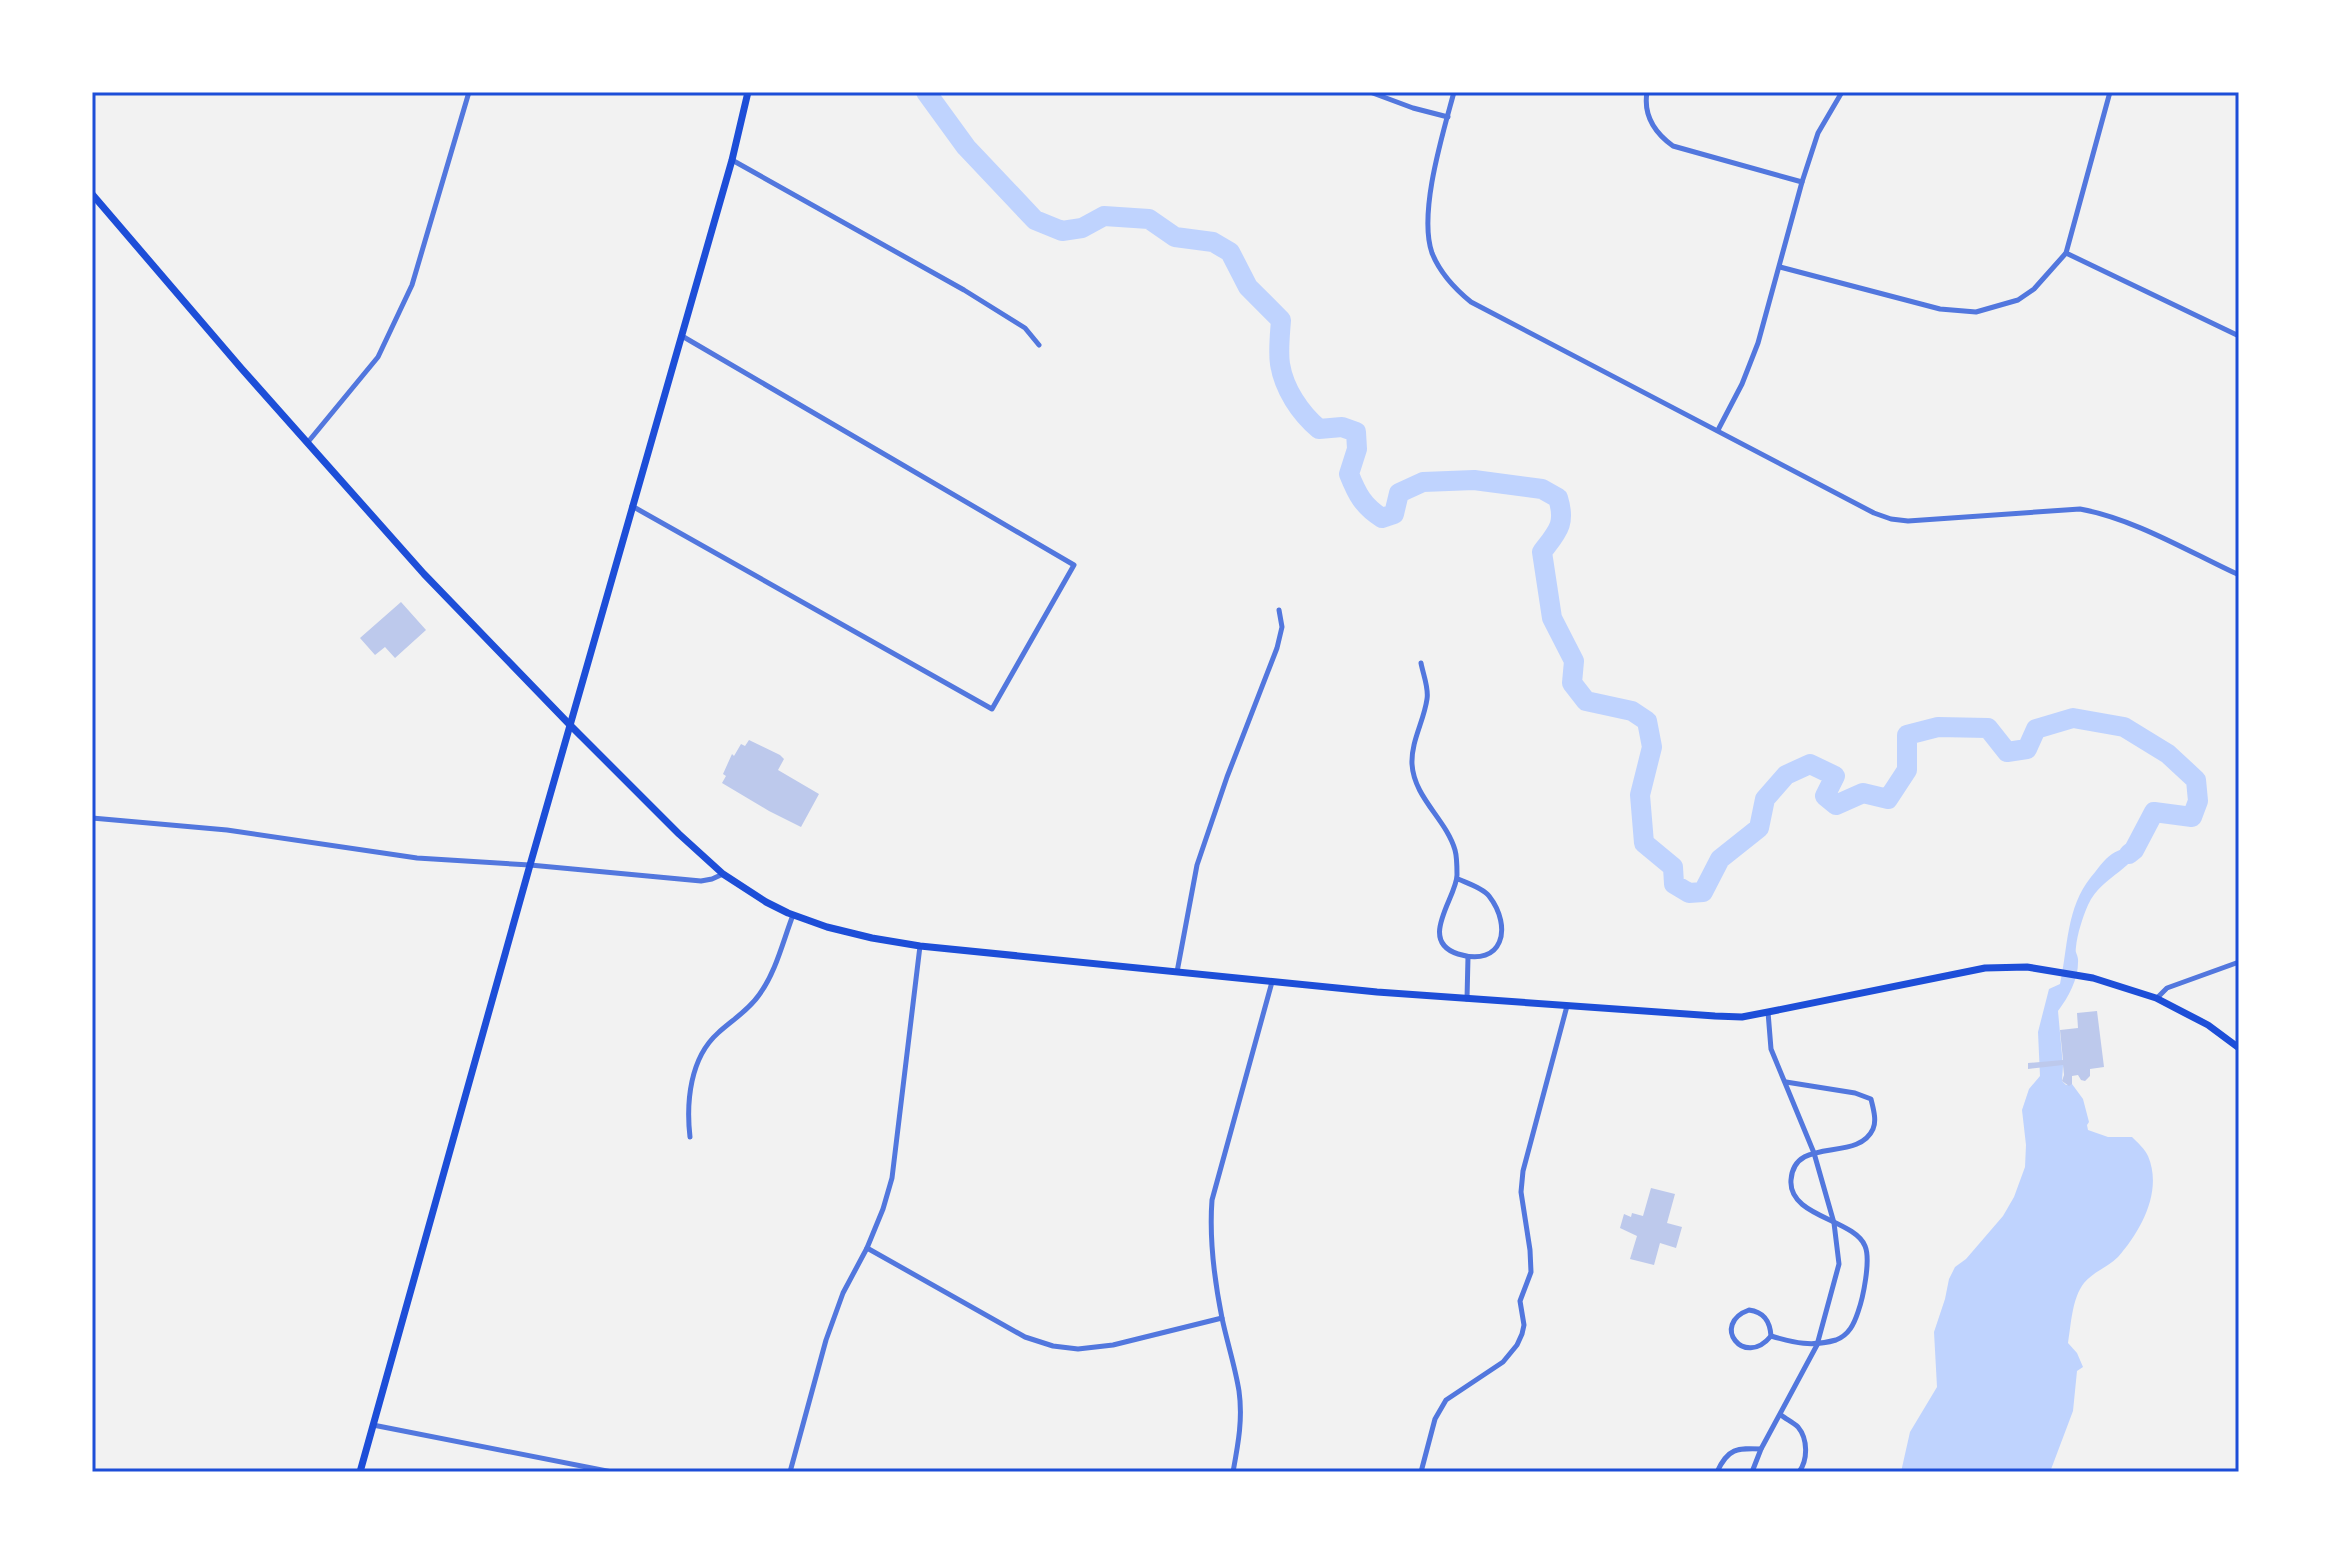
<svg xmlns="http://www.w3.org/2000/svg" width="2331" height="1564" font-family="Ubuntu,sans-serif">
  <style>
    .water { fill: #bfd3fe }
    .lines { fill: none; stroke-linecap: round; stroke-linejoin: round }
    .river { stroke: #bfd3fe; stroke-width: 20 }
    .building { fill: #bdc9ec }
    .minor { stroke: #5277de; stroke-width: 5 }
    .secondary { stroke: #1d4ed8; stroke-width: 7 }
    .primary { stroke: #1d4ed8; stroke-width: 7 }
    .neatline { fill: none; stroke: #1d4ed8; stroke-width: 3 }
  </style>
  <rect width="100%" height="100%" fill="#f2f2f2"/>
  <!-- water -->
  <path class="water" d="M2143,831L2145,834C2137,872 2103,873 2088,905C2083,916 2077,935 2076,947C2075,954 2077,952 2078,959C2079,978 2069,996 2058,1011L2063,1066L2062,1081L2066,1085L2072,1084L2083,1099L2089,1122L2087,1125L2088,1130L2108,1137H2132C2138,1143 2145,1149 2148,1156C2163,1191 2141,1231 2118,1257C2108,1267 2093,1272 2084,1283C2072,1298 2071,1325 2068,1343L2077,1353L2083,1367L2077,1371L2073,1411L2050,1472H1901L1910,1432L1937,1387L1934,1332L1945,1299L1949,1279L1955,1267L1966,1259L2003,1216L2014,1197L2025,1167L2026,1145L2022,1110L2029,1089L2040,1076L2038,1032L2049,989L2060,984C2068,948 2066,908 2091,877C2097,870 2104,859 2112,854C2129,844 2129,853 2139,832Z"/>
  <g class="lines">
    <!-- river -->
    <path class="river" d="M926,92L966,147L1035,220L1062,231L1082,228L1104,216L1149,219L1175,237L1213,242L1230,252L1248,287L1281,320C1280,334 1278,351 1280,364C1284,389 1300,413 1319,429L1342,427L1356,432L1357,449L1349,474C1357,494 1363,506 1382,518L1394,514L1399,493L1423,482L1474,480L1542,489L1558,498C1566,524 1558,531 1542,552L1552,618L1574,661L1572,683L1586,701L1632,711L1647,721L1652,747L1640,795L1644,843L1673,867L1674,884L1689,893L1703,892L1720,859L1759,828L1765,799L1786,775L1810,764L1835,776L1825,796L1836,805L1863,793L1888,799L1907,770V735L1938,727L1988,728L2007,752L2027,749L2036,729L2073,718L2124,727L2168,754L2196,780L2198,801L2192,817L2154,812L2134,850L2129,854"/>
  </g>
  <!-- building -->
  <g class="building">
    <polygon points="401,602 426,630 395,658 385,647 375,655 360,638"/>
    <polygon points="749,740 780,755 784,759 778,770 819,794 801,827 769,811 722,783 726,776 723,774 732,754 734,756 741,744 745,746"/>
    <polygon points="2097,1011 2104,1067 2090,1069 2090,1076 2085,1081 2081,1080 2078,1075 2072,1076 2072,1084 2069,1086 2062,1081 2064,1075 2063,1065 2028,1069 2028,1063 2063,1060 2060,1030 2078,1028 2077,1013"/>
    <polygon points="1651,1188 1675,1194 1667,1223 1682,1227 1676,1248 1660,1243 1654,1265 1630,1259 1637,1236 1620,1228 1624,1214 1631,1217 1632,1213 1643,1216"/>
  </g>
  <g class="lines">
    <!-- minor -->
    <g class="minor">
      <polyline points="1370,92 1413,108 1448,117"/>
      <path d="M1454,92C1443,133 1418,213 1432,253C1440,273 1455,289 1471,302L1874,513L1891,519L1908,521L2080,509C2135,519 2189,552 2239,575"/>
      <path d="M1647,92C1643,116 1655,133 1673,146L1802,182"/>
      <polyline points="732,160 964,290 1025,328 1039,345"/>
      <polyline points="2066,253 2239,336"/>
      <polyline points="1780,267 1940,309 1976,312 2018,300 2034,289 2066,253 2110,92"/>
      <polyline points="1718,430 1742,384 1758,343 1802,182 1818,133 1842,92"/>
      <polyline points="308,442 378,357 412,285 469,92"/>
      <polyline points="632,506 992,709 1074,565 682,336"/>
      <path d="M1421,663C1423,674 1429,688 1427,699C1424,721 1411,741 1412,764C1414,798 1446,819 1455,850C1457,857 1457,867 1457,875C1457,897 1417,941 1458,954C1503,968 1513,927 1489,896C1483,888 1467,883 1458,879"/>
      <polyline points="92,818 227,830 417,858 530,865 701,881 712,879 723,874"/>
      <polyline points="1177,972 1197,865 1227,777 1277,648 1282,627 1279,610"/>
      <polyline points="2157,998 2167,988 2239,962"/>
      <polyline points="1467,999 1468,957"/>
      <path d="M690,1137C686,1102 690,1058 718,1033C732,1020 748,1011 759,995C776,972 783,941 793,915"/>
      <polyline points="867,1248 1025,1337 1053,1346 1078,1349 1113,1345 1222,1318"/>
      <path d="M1749,1310C1764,1312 1770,1321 1771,1336C1744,1369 1710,1324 1749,1310Z"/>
      <path d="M1771,1336C1795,1343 1812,1347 1836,1340C1849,1335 1854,1324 1858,1312C1863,1298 1871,1260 1865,1246C1854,1219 1788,1217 1791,1180C1794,1135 1858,1163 1873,1129C1877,1120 1873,1108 1871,1099L1855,1093L1786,1082"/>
      <path d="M1781,1415C1786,1419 1794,1423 1798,1427C1808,1439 1808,1460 1799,1472"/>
      <polyline points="373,1425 612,1472"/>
      <polyline points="790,1472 826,1340 843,1293 867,1248 883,1209 892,1178 920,946"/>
      <path d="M1233,1472C1238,1445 1243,1419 1239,1391C1235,1366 1227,1342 1222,1318C1214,1278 1209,1240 1212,1200L1272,982"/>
      <polyline points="1421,1472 1435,1419 1446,1400 1503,1362 1517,1345 1522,1334 1524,1325 1520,1301 1531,1272 1530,1250 1521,1192 1523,1171 1567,1006"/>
      <path d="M1717,1472C1728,1448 1737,1448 1761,1449"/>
      <polyline points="1752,1472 1761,1449 1817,1345 1839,1264 1834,1223 1814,1153 1771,1049 1768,1012"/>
    </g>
    <!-- secondary -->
    <polyline class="secondary" points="360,1472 530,865 732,160 748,92"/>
    <!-- primary -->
    <polyline class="primary" points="92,194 241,368 424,574 570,725 679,834 723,874 766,902 788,913 827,927 872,938 920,946 1377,992 1715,1016 1742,1017 1768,1012 1985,968 2027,967 2093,978 2156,998 2208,1025 2239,1048"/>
  </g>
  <!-- border -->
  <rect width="2331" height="1564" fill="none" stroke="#ffffff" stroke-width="188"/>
  <rect x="94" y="94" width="2143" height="1376" class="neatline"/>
</svg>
